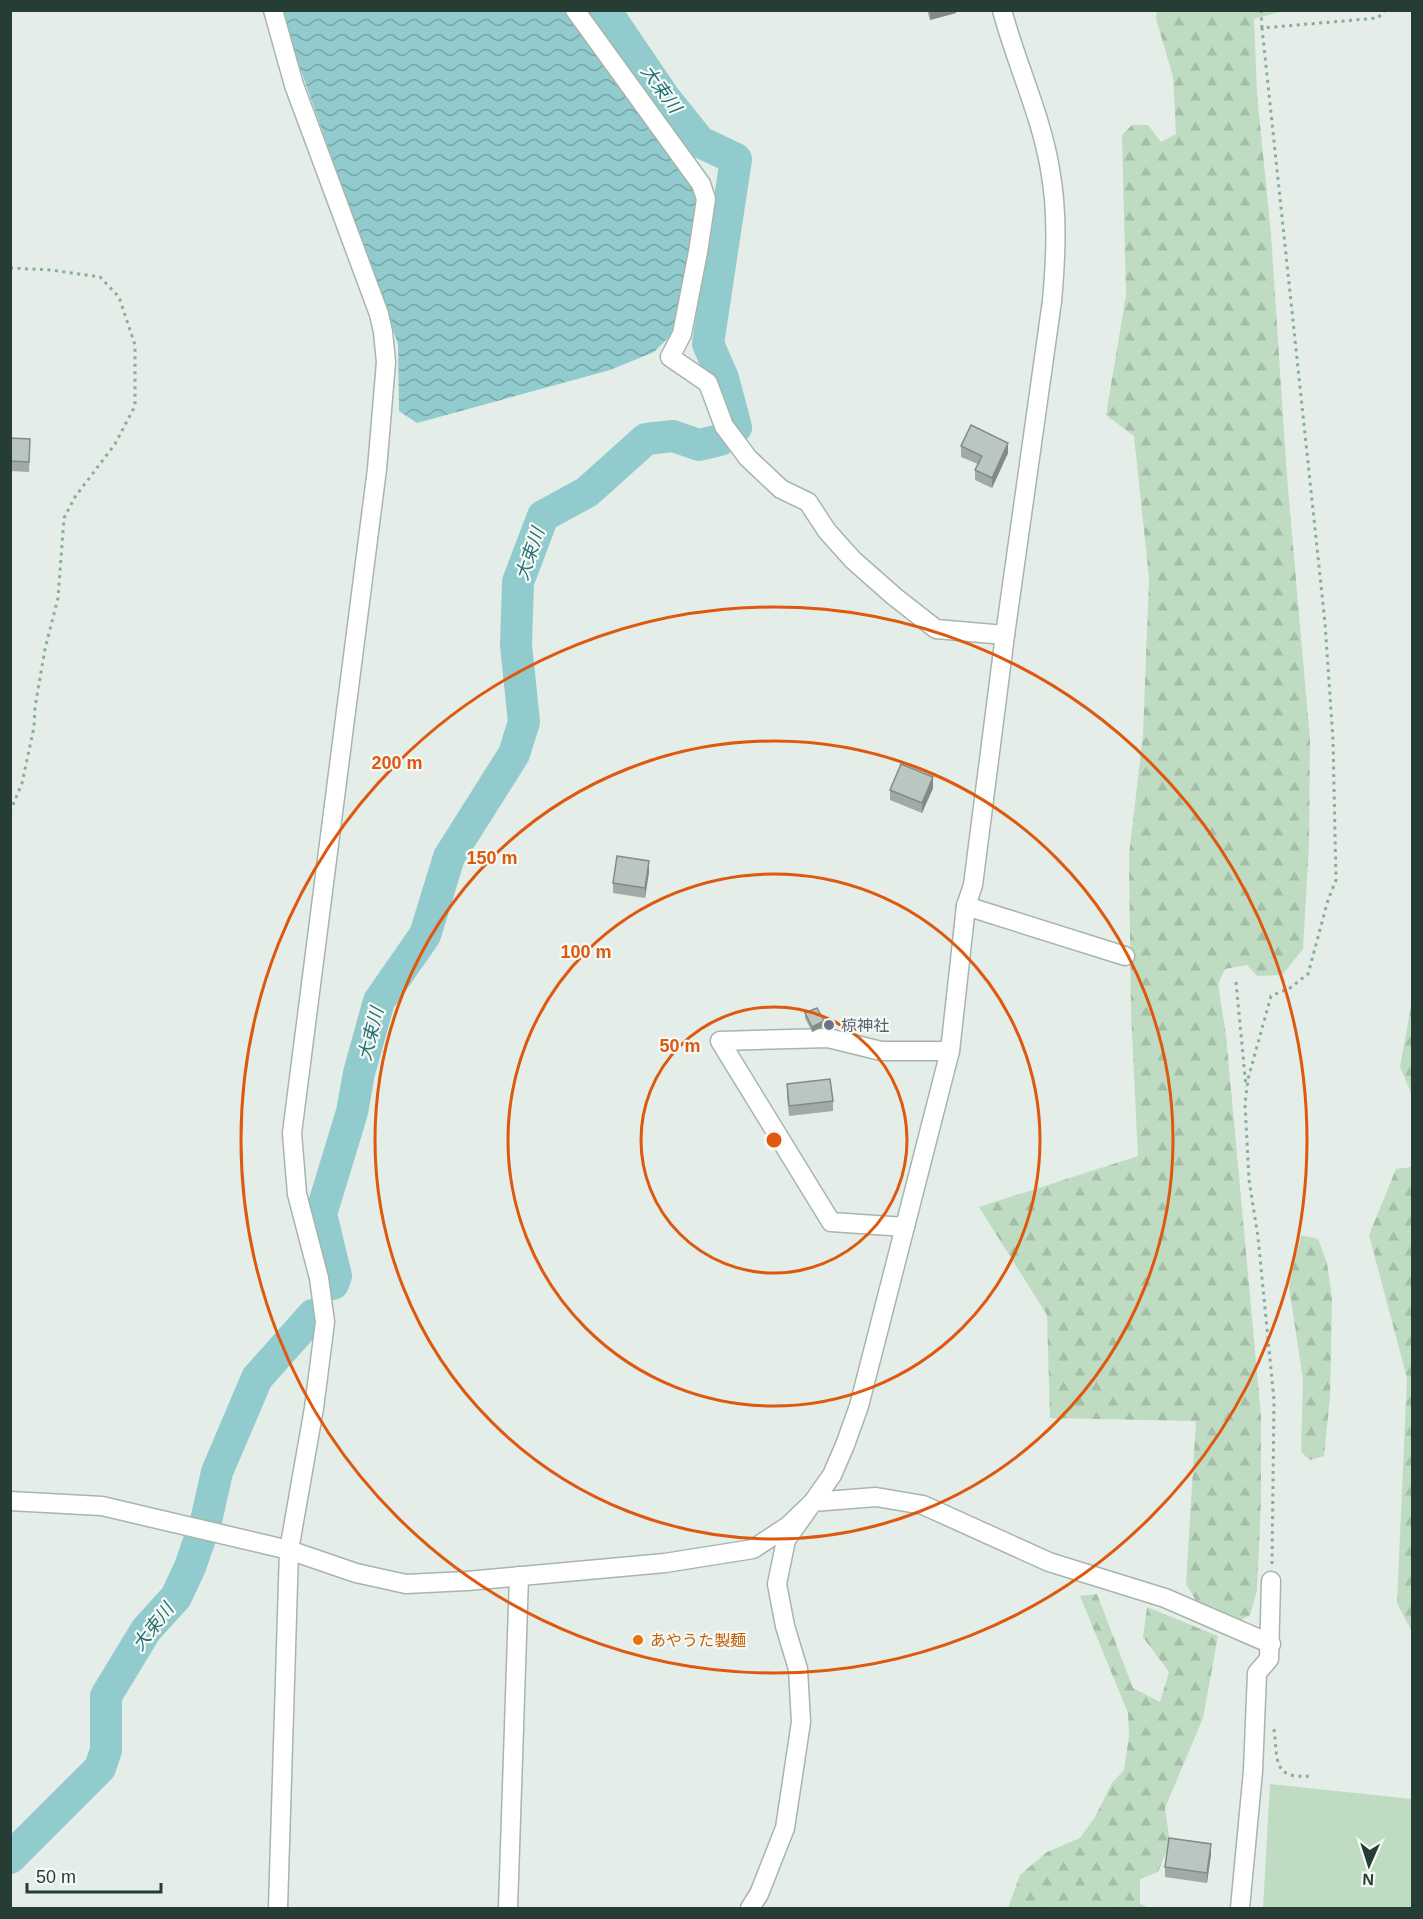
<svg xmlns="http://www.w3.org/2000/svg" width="1423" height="1919" font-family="Helvetica,'Noto Sans JP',sans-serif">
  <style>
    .forest { fill: url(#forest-firs) }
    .green { fill: #bfdcc3 }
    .water { fill: url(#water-waves) }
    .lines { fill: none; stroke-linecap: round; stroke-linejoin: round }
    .river { stroke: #91cbcd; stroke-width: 32 }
    .minor-casing { stroke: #a7b5ae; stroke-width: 21 }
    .path { stroke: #87ae9d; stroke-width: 3; stroke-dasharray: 3 4.5; stroke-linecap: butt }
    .minor { stroke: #fff; stroke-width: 18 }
    .wall { fill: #a0aba5 }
    .shaded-wall { fill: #828b86 }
    .building { fill: #bac7c0; stroke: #828b86; stroke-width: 1.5 }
    .ring { fill: none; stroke: #de580e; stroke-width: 3 }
    .worship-dot { fill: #6b7280; stroke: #f5f9f6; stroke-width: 2 }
    .food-dot { fill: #e8710a; stroke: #f5f9f6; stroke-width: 2 }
    .labels { text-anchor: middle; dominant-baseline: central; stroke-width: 4.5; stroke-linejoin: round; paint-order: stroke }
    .worship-label { font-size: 16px; fill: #5b616d; stroke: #f5f9f6; text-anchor: start }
    .food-label { font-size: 16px; fill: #c56008; stroke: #f5f9f6; text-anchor: start }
    .water-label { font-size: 18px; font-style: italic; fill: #237075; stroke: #f5f9f6 }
    .centre { fill: #de580e; stroke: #f5f9f6; stroke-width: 3 }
    .ring-label { font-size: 18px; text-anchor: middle; font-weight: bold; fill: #de580e; stroke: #f5f9f6; stroke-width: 4.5; stroke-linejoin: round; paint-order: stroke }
  </style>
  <defs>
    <pattern id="forest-firs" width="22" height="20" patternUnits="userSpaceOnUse" patternTransform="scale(1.5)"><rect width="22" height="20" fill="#bfdcc3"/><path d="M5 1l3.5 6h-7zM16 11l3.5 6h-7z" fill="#a4bea8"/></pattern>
    <pattern id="water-waves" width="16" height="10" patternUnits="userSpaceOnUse" patternTransform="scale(1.5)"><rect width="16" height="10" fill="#91cbcd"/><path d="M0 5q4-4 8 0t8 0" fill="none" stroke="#76a6a7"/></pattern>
  </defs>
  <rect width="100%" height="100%" fill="#e4ede8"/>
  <!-- forest -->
  <g class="forest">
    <polygon points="1157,11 1283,11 1254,19 1257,94 1271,234 1287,477 1310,740 1309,845 1303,949 1282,975 1257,976 1247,965 1225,969 1218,984 1226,1035 1261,1416 1261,1501 1257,1590 1250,1615 1238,1622 1198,1604 1186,1584 1196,1421 1050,1418 1047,1315 979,1207 1138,1156 1131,1013 1129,855 1143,735 1149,578 1134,436 1106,415 1126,295 1122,135 1132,125 1148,125 1161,142 1176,134 1173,77 1156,19"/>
    <polygon points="1412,1001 1412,1095 1400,1067"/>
    <polygon points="1412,1167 1412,1632 1397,1603 1407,1378 1369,1235 1396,1169"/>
    <polygon points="1301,1235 1318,1239 1327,1263 1332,1298 1330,1397 1324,1456 1310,1460 1301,1452 1303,1380 1289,1286"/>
    <polygon points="1097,1594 1133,1688 1160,1702 1169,1672 1143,1637 1147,1607 1218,1636 1203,1718 1165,1808 1170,1843 1158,1872 1140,1879 1140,1904 1150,1908 1008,1908 1020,1875 1047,1852 1080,1838 1095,1817 1112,1783 1124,1770 1129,1737 1128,1713 1080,1596"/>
  </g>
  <!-- green -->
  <polygon class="green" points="1270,1784 1412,1799 1412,1908 1263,1908"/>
  <!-- water -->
  <polygon class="water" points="283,11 565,11 693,180 701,202 676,330 654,352 610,370 417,423 399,411 398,344 294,51"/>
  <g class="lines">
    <!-- river -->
    <g class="river">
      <polyline points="333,1284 336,1276 321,1214 352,1112 359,1073 379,1001 425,935 449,857 514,754 524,722 516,645 518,582 543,516 587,492 646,439 673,436 699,445 720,440 736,427 723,378 708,344 736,159 700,142 664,97 605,10"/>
      <polyline points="10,1858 100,1768 106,1750 106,1696 146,1630 176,1597 190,1567 206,1521 217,1472 257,1378 313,1315"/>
    </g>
    <defs>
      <g id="minor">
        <polyline points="273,10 294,85 379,314 383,332 386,362 377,469 292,1133 297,1194 319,1278 325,1322 314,1408 289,1550 278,1908"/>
        <polyline points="575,10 701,184 706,199 698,252 682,334 670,357 708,383 724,426 748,458 781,489 808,502 827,531 853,560 895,597 936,629 1005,635"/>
        <polyline points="966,906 1125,956"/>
        <polyline points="905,1227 831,1222 720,1041 828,1038 881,1051 950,1051"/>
        <path d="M10,1501L102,1506L289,1550L356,1573L406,1584L467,1581L665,1563L753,1549L788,1526L813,1502L832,1475L845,1445L859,1406L950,1051L966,906L973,885L1005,635L1052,301C1056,256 1058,213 1050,169C1041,115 1016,63 1002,10"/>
        <polyline points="508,1908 519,1576"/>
        <polyline points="750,1908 759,1894 785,1828 801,1722 798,1669 785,1626 777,1584 786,1540 813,1502 876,1497 923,1505 1049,1562 1165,1598 1271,1644"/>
        <polyline points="1240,1908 1253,1771 1257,1673 1269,1659 1271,1581"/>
      </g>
    </defs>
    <!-- minor casing -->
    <use href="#minor" class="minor-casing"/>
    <!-- path -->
    <g class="path">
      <polyline points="1261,10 1262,28"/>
      <polyline points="10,268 51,270 100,277 119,297 135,345 135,406 115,444 75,497 64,518 58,598 45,649 35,707 34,727 22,783 10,812"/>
      <polyline points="1236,982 1246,1087"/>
      <polyline points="1272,1564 1274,1400 1258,1237 1249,1180 1245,1104 1248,1079 1271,996 1290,988 1308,974 1328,900 1336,880 1333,740 1325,623 1262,28 1378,18 1385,10"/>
      <path d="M1274,1729C1278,1761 1272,1779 1311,1776"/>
    </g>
    <!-- minor -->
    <use href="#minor" class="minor"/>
  </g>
  <!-- wall -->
  <g class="wall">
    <polygon points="927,10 956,10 956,13 930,20"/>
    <polygon points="10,438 30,449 29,472 10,471"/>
    <polygon points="961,446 1008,453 992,488 975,480 975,470 978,464 961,457"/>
    <polygon points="933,788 922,813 890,800 890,790"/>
    <polygon points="649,872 645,898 613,893 613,883"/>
    <polygon points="805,1013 824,1026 812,1032 805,1018"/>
    <polygon points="787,1084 833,1101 833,1111 789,1116 787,1095"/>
    <polygon points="1211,1854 1207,1883 1165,1877 1165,1867"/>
  </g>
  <!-- shaded-wall -->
  <g class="shaded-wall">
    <polygon points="930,10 956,10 956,13 930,20"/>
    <polygon points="1008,443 1008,453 992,488 992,478"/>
    <polygon points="933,777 933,788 922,813 922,803"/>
    <polygon points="649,861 649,872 645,898 645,888"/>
    <polygon points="824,1021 824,1026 812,1032 812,1027"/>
    <polygon points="1211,1844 1211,1854 1207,1883 1207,1873"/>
  </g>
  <!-- building -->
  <g class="building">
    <polygon points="971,425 1008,443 992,478 975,470 982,456 961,446"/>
    <polygon points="10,438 30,439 29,462 10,461"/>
    <polygon points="901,764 933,777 922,803 890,790"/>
    <polygon points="617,856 649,861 645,888 613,883"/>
    <polygon points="817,1008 824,1021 812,1027 805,1013"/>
    <polygon points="830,1079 833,1101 789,1106 787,1084"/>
    <polygon points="1169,1838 1211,1844 1207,1873 1165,1867"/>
  </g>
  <!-- distance rings -->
  <g class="ring">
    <circle cx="774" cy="1140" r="133"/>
    <circle cx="774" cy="1140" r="266"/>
    <circle cx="774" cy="1140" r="399"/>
    <circle cx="774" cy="1140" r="533"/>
  </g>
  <!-- markers -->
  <circle class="worship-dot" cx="829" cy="1025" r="6"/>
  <circle class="food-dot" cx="638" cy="1640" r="6"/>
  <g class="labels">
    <!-- worship labels -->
    <g class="worship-label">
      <text x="841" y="1025">椋神社</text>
    </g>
    <!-- food labels -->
    <g class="food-label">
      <text x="650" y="1640">あやうた製麺</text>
    </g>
    <!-- water labels -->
    <g class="water-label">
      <text transform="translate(661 89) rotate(54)">大束川</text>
      <text transform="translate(530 554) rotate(-71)">大束川</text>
      <text transform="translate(371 1034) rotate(-76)">大束川</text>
      <text transform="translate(153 1627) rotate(-52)">大束川</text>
    </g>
  </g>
  <circle cx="774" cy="1140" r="9" class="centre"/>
  <g class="ring-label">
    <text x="397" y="769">200 m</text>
    <text x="492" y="864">150 m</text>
    <text x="586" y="958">100 m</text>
    <text x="680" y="1052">50 m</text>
  </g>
  <!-- border -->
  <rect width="1423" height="1919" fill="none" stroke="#253d34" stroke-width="24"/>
  <!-- north arrow -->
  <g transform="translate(1369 1865) rotate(183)" stroke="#f5f9f6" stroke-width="4.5" paint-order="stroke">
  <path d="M0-4.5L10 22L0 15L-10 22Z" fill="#253d34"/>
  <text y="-9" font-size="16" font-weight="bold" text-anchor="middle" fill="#253d34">N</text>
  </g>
  <!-- scale -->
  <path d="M27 1883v9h134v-9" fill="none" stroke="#253d34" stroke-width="3"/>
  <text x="36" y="1883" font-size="18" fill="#253d34" stroke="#f5f9f6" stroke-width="4.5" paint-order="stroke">50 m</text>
</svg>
